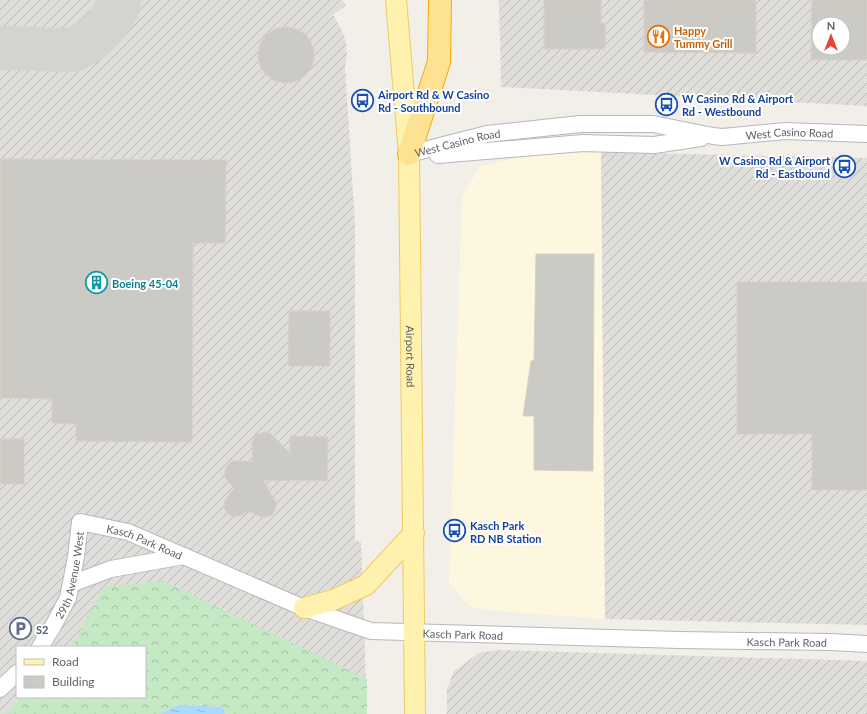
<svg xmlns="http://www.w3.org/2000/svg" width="867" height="714" font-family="Lato,sans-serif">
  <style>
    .commercial { fill: #fef7e0 }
    .industrial { fill: url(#industrial-furrows); fill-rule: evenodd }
    .forest { fill: url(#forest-crowns) }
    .water { fill: url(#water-ripples) }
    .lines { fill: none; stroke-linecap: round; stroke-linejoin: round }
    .taxiway { stroke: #d4d3d0; stroke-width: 44 }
    .building { fill: #cccac5; stroke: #d6d1c6; fill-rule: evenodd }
    .minor-casing { stroke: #b5b8bc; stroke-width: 18 }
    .major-casing { stroke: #f2c960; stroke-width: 22 }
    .highway-casing { stroke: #f9ab00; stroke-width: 24 }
    .minor { stroke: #fff; stroke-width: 16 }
    .major { stroke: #fff2af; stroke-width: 20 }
    .highway { stroke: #fde293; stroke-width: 22 }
    .labels { text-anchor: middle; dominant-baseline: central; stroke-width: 4; stroke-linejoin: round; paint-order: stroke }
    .food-label { font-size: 11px; font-weight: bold; fill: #c56008; stroke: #fff; text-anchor: start }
    .transit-label { font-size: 11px; font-weight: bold; fill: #164399; stroke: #fff; text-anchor: start }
    .street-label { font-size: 11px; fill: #5f6368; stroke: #fff }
    .culture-label { font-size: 11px; font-weight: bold; fill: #0d838f; stroke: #fff; text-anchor: start }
    .service-label { font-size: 11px; font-weight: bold; fill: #4e5e75; stroke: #fff; text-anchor: start }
  </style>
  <defs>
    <pattern id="industrial-furrows" width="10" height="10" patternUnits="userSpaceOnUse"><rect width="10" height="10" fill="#e0deda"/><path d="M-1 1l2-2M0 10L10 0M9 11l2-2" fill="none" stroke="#b9b8b5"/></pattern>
    <pattern id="forest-crowns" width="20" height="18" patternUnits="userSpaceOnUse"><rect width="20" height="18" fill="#c5e8c5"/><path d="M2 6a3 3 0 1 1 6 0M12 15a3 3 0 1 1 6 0" fill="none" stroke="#a3c0a4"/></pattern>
    <pattern id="water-ripples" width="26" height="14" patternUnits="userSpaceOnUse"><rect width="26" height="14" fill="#aadaff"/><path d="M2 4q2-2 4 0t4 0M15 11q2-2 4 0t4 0" fill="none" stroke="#8eb4d2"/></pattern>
  </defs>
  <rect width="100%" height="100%" fill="#f1efe8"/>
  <!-- commercial -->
  <polygon class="commercial" points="601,152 605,619 498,611 470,607 449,583 462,196 480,167 528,154"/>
  <!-- industrial -->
  <g class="industrial">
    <path d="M0,0H342L346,5L333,15L341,29L346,42L347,55L345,67L355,224V541L361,542L367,714H0ZM17,647H145V697H17Z"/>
    <path d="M499,0H867V106L501,87ZM819,24H843V48H819Z"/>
    <polygon points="601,152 867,158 867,625 605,619"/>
    <polygon points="498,650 867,661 867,714 447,714 447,689 454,671 479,653"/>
  </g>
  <!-- forest -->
  <polygon class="forest" points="163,581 367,679 367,714 225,714 223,707 179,705 160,714 3,714 23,697 145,697 145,647 72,647 103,587"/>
  <!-- water -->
  <polygon class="water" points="179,705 223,707 225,714 160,714"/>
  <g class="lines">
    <!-- taxiway -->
    <polyline class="taxiway" points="0,48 74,50 91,40 107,24 117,9 119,0"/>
  </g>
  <!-- building -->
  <g class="building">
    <polygon points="544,0 601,0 601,23 605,23 605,49 544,49"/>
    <polygon points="644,0 756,0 756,53 644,52"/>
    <path d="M812,0H867V60H811ZM819,24H843V48H819Z"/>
    <circle cx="286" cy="55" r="28"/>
    <polygon points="0,159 226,160 225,243 193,243 192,442 76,441 76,424 52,423 52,399 0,398"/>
    <polygon points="536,254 594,254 593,471 534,470 534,416 523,416 531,361 534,360"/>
    <polygon points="737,282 867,282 867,490 812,490 812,434 737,434"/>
    <polygon points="289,311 330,311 330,366 288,366"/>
    <polygon points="264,432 271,434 290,453 290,436 328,437 327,481 263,480 275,501 276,505 274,512 272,515 265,517 261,517 249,511 240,516 232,516 228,514 224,508 225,500 234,488 226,479 224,475 226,467 232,461 236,461 253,462 252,442 254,438 256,435"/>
    <rect x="0" y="439" width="24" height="45"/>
  </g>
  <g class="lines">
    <defs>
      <g id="minor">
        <path id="s1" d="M409,154L487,134L580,124H653L713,136L722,137L785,131L867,134"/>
        <polyline points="438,155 583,143 654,145 701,138"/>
        <polyline points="71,584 111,569 184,556"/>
        <path id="s2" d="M40,647L52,628L68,598L76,557L80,522L128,532L304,608L371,631L679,640L830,642L867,644"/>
        <polyline points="0,689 17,673"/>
      </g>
      <g id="major">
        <path id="s3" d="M396,0L409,154L415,714"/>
        <polyline points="304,608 333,600 366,585 414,533"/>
      </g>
      <polyline id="highway" points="409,154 439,62 440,0"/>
    </defs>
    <!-- minor casing -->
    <use href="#minor" class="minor-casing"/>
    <!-- major casing -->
    <use href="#major" class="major-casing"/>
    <!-- highway casing -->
    <use href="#highway" class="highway-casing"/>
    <!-- minor -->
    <use href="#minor" class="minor"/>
    <!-- major -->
    <use href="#major" class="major"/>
    <!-- highway -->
    <use href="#highway" class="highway"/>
  </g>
  <!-- icons -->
  <defs>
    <symbol id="restaurant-ring" viewBox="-11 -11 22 22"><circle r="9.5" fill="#fff" stroke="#e8710a" stroke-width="1.5"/><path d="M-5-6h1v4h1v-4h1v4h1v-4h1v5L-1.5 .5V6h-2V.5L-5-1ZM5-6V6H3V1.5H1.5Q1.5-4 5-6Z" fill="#e8710a"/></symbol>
    <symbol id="bus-ring" viewBox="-11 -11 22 22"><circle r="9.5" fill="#fff" stroke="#1a4fb4" stroke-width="1.5"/><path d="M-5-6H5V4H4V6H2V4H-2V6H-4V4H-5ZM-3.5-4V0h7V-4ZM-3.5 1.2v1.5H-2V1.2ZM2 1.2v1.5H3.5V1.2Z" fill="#1a4fb4"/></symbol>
    <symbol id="building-ring" viewBox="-11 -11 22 22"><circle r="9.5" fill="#fff" stroke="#0f9aa8" stroke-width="1.5"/><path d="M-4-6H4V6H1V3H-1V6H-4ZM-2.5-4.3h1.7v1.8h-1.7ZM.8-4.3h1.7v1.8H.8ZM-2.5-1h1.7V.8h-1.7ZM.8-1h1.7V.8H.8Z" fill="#0f9aa8"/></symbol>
    <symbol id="parking-ring" viewBox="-11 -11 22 22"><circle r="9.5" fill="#fff" stroke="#5c6f8a" stroke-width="1.5"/><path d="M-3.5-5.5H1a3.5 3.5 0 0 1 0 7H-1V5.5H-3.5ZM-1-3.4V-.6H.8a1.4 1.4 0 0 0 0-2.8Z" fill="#5c6f8a"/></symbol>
  </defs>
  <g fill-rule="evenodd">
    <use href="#restaurant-ring" x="646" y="24" width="25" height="25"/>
    <use href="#bus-ring" x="350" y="88" width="25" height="25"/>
    <use href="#bus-ring" x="654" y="92" width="25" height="25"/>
    <use href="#bus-ring" x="832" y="154" width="25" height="25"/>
    <use href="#building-ring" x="84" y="270" width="25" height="25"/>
    <use href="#bus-ring" x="442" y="518" width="25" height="25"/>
    <use href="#parking-ring" x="8" y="616" width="25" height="25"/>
  </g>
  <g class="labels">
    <!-- food labels -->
    <g class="food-label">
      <text x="674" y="30">Happy<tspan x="674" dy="13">Tummy Grill</tspan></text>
    </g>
    <!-- transit labels -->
    <g class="transit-label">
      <text x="378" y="94">Airport Rd &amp; W Casino<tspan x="378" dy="13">Rd - Southbound</tspan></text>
      <text x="682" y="98">W Casino Rd &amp; Airport<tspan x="682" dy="13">Rd - Westbound</tspan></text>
      <text x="830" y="160" text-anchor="end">W Casino Rd &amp; Airport<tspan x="830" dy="13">Rd - Eastbound</tspan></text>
      <text x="470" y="525">Kasch Park<tspan x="470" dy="13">RD NB Station</tspan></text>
    </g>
    <!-- street labels -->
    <g class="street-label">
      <text stroke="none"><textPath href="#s1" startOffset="385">West Casino Road</textPath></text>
      <text stroke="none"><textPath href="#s1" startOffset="50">West Casino Road</textPath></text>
      <text stroke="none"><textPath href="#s3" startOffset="357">Airport Road</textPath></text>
      <text stroke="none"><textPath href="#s2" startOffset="201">Kasch Park Road</textPath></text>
      <text stroke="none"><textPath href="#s2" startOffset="79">29th Avenue West</textPath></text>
      <text stroke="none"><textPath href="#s2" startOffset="537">Kasch Park Road</textPath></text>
      <text stroke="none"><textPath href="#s2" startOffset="861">Kasch Park Road</textPath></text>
    </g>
    <!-- culture labels -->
    <g class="culture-label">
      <text x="112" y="283">Boeing 45-04</text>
    </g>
    <!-- service labels -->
    <g class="service-label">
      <text x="36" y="629">S2</text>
    </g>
  </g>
  <!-- legend -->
  <rect x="16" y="646" width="130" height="52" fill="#ffffff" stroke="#bfc1c3"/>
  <rect x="24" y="659" width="20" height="6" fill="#fff2af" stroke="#bfc1c3"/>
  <text x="52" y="666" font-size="12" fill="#5f6368">Road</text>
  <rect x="24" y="676" width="20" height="12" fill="#cccac5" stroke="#bfc1c3"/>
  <text x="52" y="686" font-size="12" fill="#5f6368">Building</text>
  <!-- north arrow -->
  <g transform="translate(831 36)"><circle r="19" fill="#ffffff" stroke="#bfc1c3"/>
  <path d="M0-3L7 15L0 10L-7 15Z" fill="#ea4335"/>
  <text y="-6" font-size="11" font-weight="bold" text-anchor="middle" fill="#5f6368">N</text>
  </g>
</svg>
